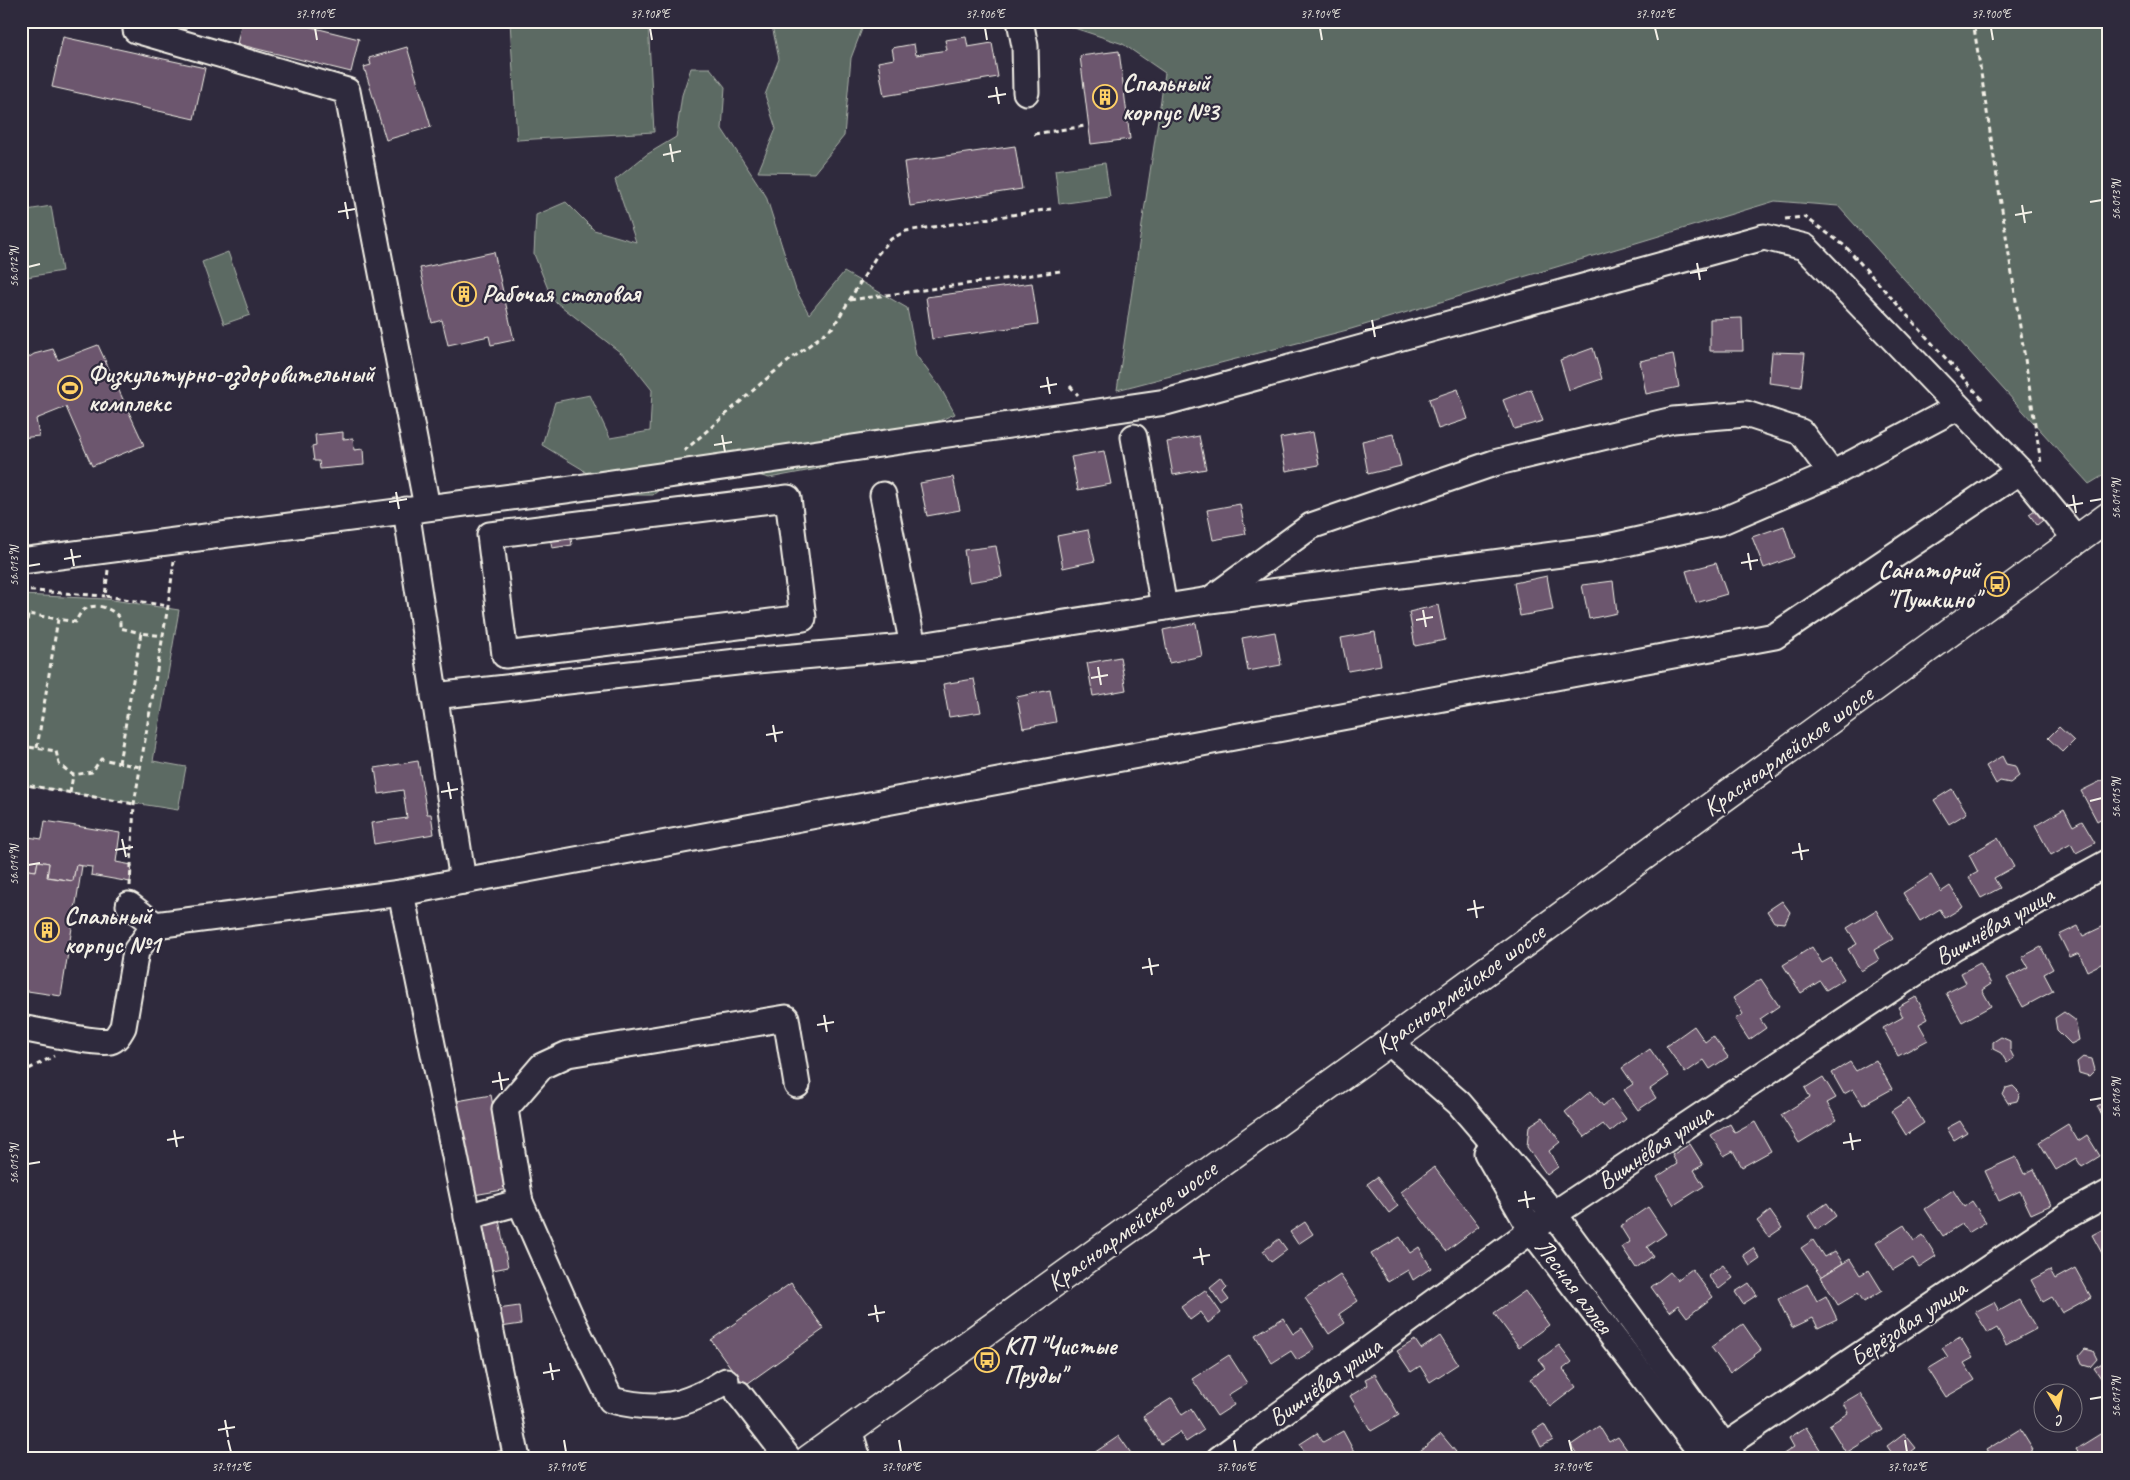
<svg xmlns="http://www.w3.org/2000/svg" width="2130" height="1480" font-family="Caveat,sans-serif">
  <style>
    .green { fill: #5b6b63; stroke: #a8aea6 }
    .building { fill: #6c576e; stroke: #f4f1e8 }
    .lines { fill: none; stroke-linecap: round; stroke-linejoin: round }
    .minor-casing { stroke: #f4f1e8; stroke-width: 29 }
    .major-casing { stroke: #f4f1e8; stroke-width: 31 }
    .path { stroke: #f4f1e8; stroke-width: 3; stroke-dasharray: 5 4; stroke-linecap: butt }
    .minor { stroke: #2f2a3d; stroke-width: 25 }
    .major { stroke: #2f2a3d; stroke-width: 28 }
    .ticks { fill: none; stroke: #f4f1e8; stroke-width: 2 }
    .labels { text-anchor: middle; dominant-baseline: central; stroke-width: 4.5; stroke-linejoin: round; paint-order: stroke }
    .poi-label { font-size: 25px; font-weight: bold; fill: #f4f1e8; stroke: #2f2a3d; text-anchor: start }
    .street-label { font-size: 25px; fill: #f4f1e8; stroke: #2f2a3d }
    .neatline { fill: none; stroke: #f4f1e8; stroke-width: 2 }
    .ticks-label { font-size: 12px; text-anchor: middle; fill: #f4f1e8 }
  </style>
  <rect width="100%" height="100%" fill="#2f2a3d"/>
  <filter id="ink" filterUnits="userSpaceOnUse"><feTurbulence type="fractalNoise" baseFrequency=".02" numOctaves="2"/><feDisplacementMap in="SourceGraphic" scale="10" xChannelSelector="R" yChannelSelector="G"/><feConvolveMatrix kernelMatrix="1 2 1 2 8 2 1 2 1" color-interpolation-filters="sRGB"/></filter>
  <g filter="url(#ink)">
    <!-- green -->
    <g class="green">
      <polygon points="510,21 648,21 654,132 517,140"/>
      <polygon points="771,21 865,21 851,58 844,136 814,173 758,172 776,129 765,95 779,59"/>
      <polygon points="1053,21 2109,21 2109,472 2089,484 1838,206 1775,201 1351,329 1117,390 1165,73 1123,44"/>
      <polygon points="691,68 710,68 725,87 722,129 766,196 796,290 809,314 844,272 907,308 916,355 940,387 955,414 828,467 769,478 696,459 653,495 610,495 582,469 542,445 555,402 590,395 610,438 650,431 652,390 625,356 552,299 534,254 536,215 566,202 594,230 636,242 615,180 646,155 676,137 682,95"/>
      <polygon points="1105,163 1110,197 1059,204 1055,170"/>
      <polygon points="51,206 62,271 27,277 21,242 21,211"/>
      <polygon points="228,252 250,315 224,324 202,262"/>
      <polygon points="21,595 106,599 179,610 153,761 186,767 178,810 21,785"/>
    </g>
    <!-- building -->
    <g class="building">
      <polygon points="21,21 28,21 22,43 21,43"/>
      <polygon points="242,21 287,21 359,39 351,72 237,44"/>
      <polygon points="63,37 205,68 194,119 52,87"/>
      <polygon points="966,37 968,47 992,43 998,77 884,96 878,62 894,59 892,48 914,44 916,55 947,50 945,40"/>
      <polygon points="407,47 431,127 386,140 364,67 371,65 369,58"/>
      <polygon points="1119,51 1130,139 1091,144 1080,56"/>
      <polygon points="1015,146 1022,189 910,206 904,162"/>
      <polygon points="494,252 514,340 491,345 489,336 448,345 442,320 432,323 420,268"/>
      <polygon points="1032,283 1038,324 932,339 926,297"/>
      <polygon points="1742,318 1743,351 1710,351 1710,319"/>
      <polygon points="98,345 144,445 92,466 66,407 36,419 39,436 21,438 21,370 24,370 22,362 34,354 53,349 58,360"/>
      <polygon points="1593,348 1602,379 1569,390 1560,360"/>
      <polygon points="1772,352 1805,353 1801,387 1769,383"/>
      <polygon points="1673,354 1679,387 1646,394 1640,361"/>
      <polygon points="1458,389 1468,419 1438,429 1429,399"/>
      <polygon points="1531,389 1543,421 1514,429 1503,400"/>
      <polygon points="343,432 343,439 353,438 354,450 363,449 364,465 320,469 319,461 314,461 312,446 316,445 315,435"/>
      <polygon points="1313,432 1319,465 1286,471 1280,438"/>
      <polygon points="1393,434 1401,466 1368,474 1362,441"/>
      <polygon points="1199,436 1206,469 1173,475 1167,442"/>
      <polygon points="1104,451 1111,484 1078,490 1071,457"/>
      <polygon points="953,477 960,510 927,516 920,483"/>
      <polygon points="1240,504 1246,534 1213,540 1207,510"/>
      <polygon points="2041,506 2048,516 2037,525 2029,514"/>
      <polygon points="1784,526 1794,557 1764,568 1752,537"/>
      <polygon points="569,527 572,545 552,548 549,530"/>
      <polygon points="1088,530 1095,561 1063,568 1057,536"/>
      <polygon points="996,546 1002,577 969,582 964,550"/>
      <polygon points="1716,563 1727,594 1696,603 1686,571"/>
      <polygon points="1547,576 1553,610 1520,616 1514,583"/>
      <polygon points="1613,581 1617,613 1589,619 1582,585"/>
      <polygon points="1438,605 1445,640 1415,646 1409,612"/>
      <polygon points="1196,623 1202,656 1169,663 1163,630"/>
      <polygon points="1275,632 1281,665 1248,671 1242,638"/>
      <polygon points="1375,632 1381,665 1348,671 1341,638"/>
      <polygon points="1120,657 1126,690 1093,696 1087,663"/>
      <polygon points="974,679 981,712 949,717 943,684"/>
      <polygon points="1050,690 1056,722 1023,728 1017,697"/>
      <polygon points="2059,727 2074,741 2063,752 2048,738"/>
      <polygon points="2002,756 2006,764 2015,766 2019,776 2010,783 2000,781 1996,784 1986,766"/>
      <polygon points="418,761 427,814 431,814 434,834 374,844 371,823 407,818 403,790 379,794 375,768"/>
      <polygon points="2109,777 2109,814 2097,821 2081,791"/>
      <polygon points="1952,789 1967,813 1949,824 1934,800"/>
      <polygon points="2064,809 2073,826 2082,821 2095,843 2076,853 2071,844 2051,855 2035,826"/>
      <polygon points="45,821 120,833 116,862 132,865 130,882 91,875 92,867 76,865 73,881 47,877 49,863 38,861 36,871 21,869 21,836 42,839"/>
      <polygon points="1998,838 2014,867 1994,878 2000,888 1981,898 1969,877 1978,872 1969,855"/>
      <polygon points="38,861 49,863 47,877 73,881 76,865 82,866 61,996 21,990 21,869 36,871"/>
      <polygon points="1931,875 1941,892 1950,886 1963,907 1945,918 1940,909 1920,921 1903,893"/>
      <polygon points="1782,901 1790,912 1785,923 1774,922 1767,911"/>
      <polygon points="1876,910 1893,939 1874,950 1879,960 1861,971 1848,949 1857,944 1847,928"/>
      <polygon points="2078,926 2083,936 2104,926 2109,937 2109,960 2087,971 2079,953 2070,957 2059,935"/>
      <polygon points="1812,947 1822,963 1831,958 1844,979 1826,990 1820,981 1801,993 1783,965"/>
      <polygon points="2041,947 2053,969 2044,974 2053,991 2023,1007 2007,978 2028,967 2022,957"/>
      <polygon points="1980,963 1991,984 1982,990 1991,1006 1962,1022 1946,993 1966,983 1961,973"/>
      <polygon points="1761,979 1779,1006 1760,1019 1766,1028 1749,1040 1735,1019 1743,1014 1733,998"/>
      <polygon points="1916,997 1928,1019 1919,1024 1928,1040 1898,1056 1883,1028 1903,1017 1898,1007"/>
      <polygon points="2064,1012 2075,1020 2079,1040 2071,1044 2057,1030 2055,1018"/>
      <polygon points="1694,1026 1705,1042 1713,1036 1728,1057 1710,1069 1704,1060 1685,1073 1666,1046"/>
      <polygon points="2001,1037 2010,1041 2010,1050 2014,1058 2007,1063 2001,1053 1993,1049 1993,1042"/>
      <polygon points="1650,1049 1669,1076 1650,1089 1656,1098 1638,1110 1624,1090 1633,1084 1622,1068"/>
      <polygon points="2083,1057 2092,1059 2095,1070 2089,1076 2079,1073 2077,1062"/>
      <polygon points="1876,1060 1892,1089 1863,1105 1853,1089 1844,1094 1832,1073 1850,1062 1856,1071"/>
      <polygon points="1823,1077 1836,1098 1827,1103 1837,1120 1799,1143 1781,1115 1810,1097 1805,1088"/>
      <polygon points="2013,1086 2020,1093 2017,1101 2008,1103 2003,1095 2006,1088"/>
      <polygon points="1591,1091 1603,1106 1611,1099 1626,1119 1610,1132 1603,1124 1585,1137 1565,1112"/>
      <polygon points="491,1095 508,1189 474,1195 457,1101"/>
      <polygon points="1909,1099 1924,1123 1906,1135 1891,1111"/>
      <polygon points="2109,1100 2109,1129 2097,1106"/>
      <polygon points="1543,1117 1560,1142 1549,1151 1558,1167 1547,1175 1527,1147 1529,1126"/>
      <polygon points="1960,1121 1967,1132 1954,1140 1947,1128"/>
      <polygon points="1755,1122 1771,1151 1742,1167 1733,1151 1724,1156 1711,1135 1730,1124 1735,1133"/>
      <polygon points="2068,1124 2078,1141 2087,1135 2100,1156 2082,1167 2076,1158 2056,1170 2039,1142"/>
      <polygon points="1690,1144 1703,1165 1694,1170 1704,1186 1674,1205 1657,1177 1677,1164 1672,1155"/>
      <polygon points="2016,1157 2024,1174 2034,1169 2051,1205 2031,1214 2020,1191 1999,1201 1985,1171"/>
      <polygon points="1434,1167 1479,1226 1446,1251 1401,1192"/>
      <polygon points="1377,1177 1398,1206 1389,1213 1367,1184"/>
      <polygon points="1953,1190 1964,1207 1972,1201 1986,1222 1968,1233 1962,1224 1943,1236 1925,1209"/>
      <polygon points="1827,1203 1836,1216 1817,1230 1808,1216"/>
      <polygon points="1648,1207 1666,1234 1647,1247 1653,1256 1636,1268 1622,1247 1630,1242 1620,1226"/>
      <polygon points="1770,1211 1782,1228 1769,1237 1757,1221"/>
      <polygon points="499,1220 508,1267 488,1271 479,1224"/>
      <polygon points="1305,1222 1313,1234 1298,1244 1290,1232"/>
      <polygon points="1904,1225 1914,1241 1923,1235 1936,1256 1919,1267 1913,1258 1893,1270 1876,1243"/>
      <polygon points="2109,1226 2109,1254 2104,1257 2092,1235"/>
      <polygon points="1400,1237 1410,1253 1419,1247 1431,1268 1413,1280 1408,1270 1388,1282 1371,1254"/>
      <polygon points="1279,1239 1287,1250 1271,1262 1263,1251"/>
      <polygon points="1813,1240 1824,1257 1835,1251 1843,1263 1821,1277 1801,1248"/>
      <polygon points="1753,1248 1760,1259 1750,1266 1743,1255"/>
      <polygon points="1850,1259 1860,1275 1869,1270 1882,1291 1864,1302 1858,1293 1838,1305 1821,1277"/>
      <polygon points="1723,1265 1733,1278 1719,1289 1708,1276"/>
      <polygon points="2075,1268 2091,1297 2062,1313 2052,1297 2043,1302 2031,1280 2050,1270 2055,1279"/>
      <polygon points="1692,1269 1713,1297 1687,1317 1678,1305 1669,1312 1651,1287 1670,1272 1677,1280"/>
      <polygon points="1340,1275 1358,1301 1339,1314 1345,1323 1329,1334 1305,1298"/>
      <polygon points="1221,1279 1227,1288 1223,1292 1229,1300 1222,1305 1210,1288"/>
      <polygon points="791,1283 824,1329 744,1386 711,1340"/>
      <polygon points="1749,1283 1757,1295 1743,1304 1735,1292"/>
      <polygon points="1808,1284 1817,1301 1826,1296 1837,1319 1818,1328 1813,1318 1792,1328 1778,1299"/>
      <polygon points="1205,1290 1221,1313 1208,1323 1201,1312 1190,1320 1181,1307"/>
      <polygon points="1525,1291 1549,1325 1519,1347 1494,1313"/>
      <polygon points="2019,1300 2036,1329 2006,1345 1997,1328 1988,1333 1975,1312 1994,1302 1999,1311"/>
      <polygon points="519,1306 521,1324 501,1327 498,1309"/>
      <polygon points="1283,1318 1293,1334 1302,1328 1315,1349 1297,1360 1291,1351 1272,1363 1255,1335"/>
      <polygon points="1743,1324 1761,1350 1730,1373 1711,1347"/>
      <polygon points="1440,1336 1458,1364 1430,1382 1420,1366 1411,1372 1397,1351 1415,1340 1421,1349"/>
      <polygon points="1960,1337 1973,1358 1964,1363 1975,1380 1946,1397 1928,1369 1948,1357 1942,1348"/>
      <polygon points="1559,1345 1572,1362 1563,1369 1576,1387 1550,1407 1530,1379 1545,1368 1539,1360"/>
      <polygon points="2085,1349 2093,1351 2097,1359 2090,1367 2083,1365 2079,1356"/>
      <polygon points="1229,1355 1247,1383 1228,1395 1234,1405 1217,1416 1192,1379"/>
      <polygon points="2109,1359 2109,1377 2103,1381 2094,1368"/>
      <polygon points="1375,1374 1399,1415 1371,1431 1350,1396 1368,1385 1365,1379"/>
      <polygon points="1860,1393 1883,1430 1846,1453 1829,1425 1848,1413 1843,1403"/>
      <polygon points="1172,1398 1182,1415 1191,1409 1204,1430 1186,1442 1180,1432 1161,1444 1143,1416"/>
      <polygon points="1544,1424 1553,1440 1541,1447 1533,1431"/>
      <polygon points="1599,1426 1609,1442 1618,1437 1632,1457 1629,1459 1580,1459 1571,1445"/>
      <polygon points="1806,1427 1826,1459 1776,1459 1794,1447 1789,1438"/>
      <polygon points="2020,1429 2033,1450 2021,1457 2022,1459 1991,1459 1986,1450"/>
      <polygon points="1343,1431 1358,1459 1309,1459 1300,1444 1317,1433 1323,1442"/>
      <polygon points="2105,1431 2109,1438 2109,1459 2082,1459 2076,1449"/>
      <polygon points="1904,1433 1916,1448 1902,1459 1896,1459 1887,1446"/>
      <polygon points="1441,1434 1456,1452 1448,1459 1410,1459"/>
      <polygon points="1119,1436 1135,1459 1085,1459"/>
      <polygon points="504,1450 506,1459 461,1459"/>
    </g>
    <g class="lines">
      <defs>
        <g id="minor">
          <polyline points="138,21 136,30 347,91 427,507"/>
          <polyline points="1020,21 1025,46 1026,92"/>
          <polyline points="1134,437 1164,607"/>
          <polyline points="883,495 913,646"/>
          <polygon points="788,498 803,618 505,655 490,535"/>
          <polyline points="406,510 463,881 1775,636 2020,471"/>
          <polyline points="21,561 565,490 1166,402 1764,237 1805,247 2020,471 2077,540"/>
          <polyline points="1211,599 1311,526 1494,463 1673,420 1746,414 1801,432 1832,474"/>
          <polyline points="434,696 737,662 927,645 1210,600 1599,549 1720,522 1832,474 1958,407"/>
          <polyline points="401,893 517,1459"/>
          <polyline points="129,905 155,925 401,893 463,881"/>
          <path d="M21,1028C39,1031 96,1044 110,1041C117,1039 120,1032 123,1027L136,951L155,925"/>
          <polyline points="1389,1042 1459,1103 1554,1214 1734,1459"/>
          <polyline points="1487,1153 1532,1231 1706,1459"/>
          <polyline points="467,1217 520,1202"/>
          <path d="M726,1381C684,1407 659,1412 611,1400L573,1322L520,1202L505,1109L542,1066L568,1054L786,1018L797,1085"/>
          <polyline points="739,1394 789,1459"/>
          <polyline points="849,1430 858,1459"/>
          <polyline points="1219,1459 1554,1214 1954,947 2109,862"/>
          <polyline points="1710,1459 1725,1446 2065,1217 2109,1193"/>
        </g>
        <polyline id="major" points="809,1459 1389,1042 2109,516"/>
      </defs>
      <!-- minor casing -->
      <use href="#minor" class="minor-casing"/>
      <!-- major casing -->
      <use href="#major" class="major-casing"/>
      <!-- path -->
      <g class="path">
        <polyline points="1973,21 2041,463"/>
        <polyline points="1034,134 1085,126"/>
        <polyline points="1785,219 1805,217 1845,246 1983,400"/>
        <polyline points="850,300 1061,271"/>
        <polyline points="1070,386 1078,395"/>
        <polyline points="684,451 773,373 833,327 877,255 891,239 906,231 1051,209"/>
        <polyline points="108,570 105,596 168,606"/>
        <polyline points="21,590 105,596"/>
        <polyline points="21,665 28,614 58,619"/>
        <polyline points="21,746 56,751 59,764 73,775 92,772 101,759 140,767"/>
        <path d="M37,748L58,619L76,622C83,600 107,603 120,618V628L141,633"/>
        <polyline points="119,763 141,633 163,636"/>
        <polyline points="21,784 134,804"/>
        <polyline points="70,793 73,775"/>
        <polyline points="130,886 134,804 168,606 174,561"/>
        <polyline points="21,1073 54,1056"/>
      </g>
      <!-- minor -->
      <use href="#minor" class="minor"/>
      <!-- major -->
      <use href="#major" class="major"/>
    </g>
  </g>
  <!-- ticks -->
  <path class="ticks" d="M315,28L317,40M650,28L652,40M985,28L987,40M1320,28L1322,40M1655,28L1658,40M1991,28L1993,40M996,87L999,104M988,97L1006,94M670,144L673,162M663,155L681,151M345,202L348,219M2090,202L2102,200M2022,205L2025,223M338,212L355,209M2015,215L2032,212M1697,263L1700,280M28,267L40,264M1690,273L1707,270M1372,320L1375,337M1365,330L1382,327M1047,377L1050,394M1040,387L1057,384M722,435L725,452M714,445L732,442M396,492L399,509M2073,495L2076,513M2090,501L2102,499M389,502L407,499M2066,506L2083,503M71,549L74,566M1748,553L1751,570M64,559L81,556M1741,563L1758,560M28,566L40,564M1423,610L1426,627M1416,620L1433,617M1098,667L1101,685M1091,678L1108,675M773,725L776,742M766,735L783,732M448,782L451,799M441,792L458,789M2090,801L2102,798M122,839L126,857M1799,843L1802,860M115,850L133,847M1792,853L1809,850M28,865L40,863M1474,900L1477,918M1467,910L1484,907M1149,958L1152,975M1142,968L1159,965M824,1015L827,1032M817,1025L834,1022M499,1072L502,1090M492,1082L509,1079M2090,1100L2102,1098M174,1130L177,1147M1850,1133L1853,1150M167,1140L184,1137M1843,1143L1861,1140M28,1164L40,1162M1525,1191L1528,1208M1518,1201L1535,1198M1200,1248L1203,1265M1193,1258L1210,1255M875,1305L878,1322M868,1315L885,1312M550,1363L553,1380M543,1373L560,1370M2090,1399L2102,1397M225,1420L228,1437M218,1430L235,1427M228,1440L231,1452M564,1440L566,1452M899,1440L901,1452M1234,1440L1236,1452M1569,1440L1572,1452M1905,1440L1907,1452"/>
  <!-- icons -->
  <defs>
    <symbol id="building-ring" viewBox="-11 -11 22 22"><circle r="9.5" fill="#2f2a3d" stroke="#ffd166" stroke-width="1.5"/><path d="M-4-6H4V6H1V3H-1V6H-4ZM-2.5-4.3h1.7v1.8h-1.7ZM.8-4.3h1.7v1.8H.8ZM-2.5-1h1.7V.8h-1.7ZM.8-1h1.7V.8H.8Z" fill="#ffd166"/></symbol>
    <symbol id="stadium-ring" viewBox="-11 -11 22 22"><circle r="9.5" fill="#2f2a3d" stroke="#ffd166" stroke-width="1.5"/><path d="M0-5a6.5 5 0 1 0 0 10a6.5 5 0 1 0 0-10ZM-3.5-1.8h7v3.6h-7Z" fill="#ffd166"/></symbol>
    <symbol id="bus-ring" viewBox="-11 -11 22 22"><circle r="9.5" fill="#2f2a3d" stroke="#ffd166" stroke-width="1.5"/><path d="M-5-6H5V4H4V6H2V4H-2V6H-4V4H-5ZM-3.5-4V0h7V-4ZM-3.5 1.2v1.5H-2V1.2ZM2 1.2v1.5H3.5V1.2Z" fill="#ffd166"/></symbol>
  </defs>
  <g fill-rule="evenodd">
    <use href="#building-ring" x="1091" y="83" width="28" height="28"/>
    <use href="#building-ring" x="450" y="280" width="28" height="28"/>
    <use href="#stadium-ring" x="56" y="374" width="28" height="28"/>
    <use href="#bus-ring" x="1983" y="570" width="28" height="28"/>
    <use href="#building-ring" x="33" y="916" width="28" height="28"/>
    <use href="#bus-ring" x="973" y="1346" width="28" height="28"/>
  </g>
  <g class="labels">
    <!-- poi labels -->
    <g class="poi-label">
      <text x="1122" y="83">Спальный<tspan x="1122" dy="29">корпус №3</tspan></text>
      <text x="482" y="294">Рабочая столовая</text>
      <text x="88" y="374">Физкультурно-оздоровительный<tspan x="88" dy="29">комплекс</tspan></text>
      <text x="1980" y="570" text-anchor="end">Санаторий<tspan x="1980" dy="29">"Пушкино"</tspan></text>
      <text x="64" y="916">Спальный<tspan x="64" dy="29">корпус №1</tspan></text>
      <text x="1004" y="1346">КП "Чистые<tspan x="1004" dy="29">Пруды"</tspan></text>
    </g>
    <!-- street labels -->
    <g class="street-label">
      <text transform="translate(1788 751) rotate(-36)">Красноармейское шоссе</text>
      <text transform="translate(1994 926) rotate(-30)">Вишнёвая улица</text>
      <text transform="translate(1460 989) rotate(-36)">Красноармейское шоссе</text>
      <text transform="translate(1655 1147) rotate(-34)">Вишнёвая улица</text>
      <text transform="translate(1132 1226) rotate(-36)">Красноармейское шоссе</text>
      <text transform="translate(1574 1286) rotate(53)">Лесная аллея</text>
      <text transform="translate(1908 1323) rotate(-34)">Берёзовая улица</text>
      <text transform="translate(1325 1382) rotate(-36)">Вишнёвая улица</text>
    </g>
  </g>
  <!-- margin -->
  <rect width="2130" height="1480" fill="none" stroke="#2f2a3d" stroke-width="55"/>
  <!-- north arrow -->
  <g transform="translate(2058 1408) rotate(170)"><circle r="24" fill="#2f2a3d" stroke="#7e7a81"/>
  <path d="M0-4L9 19L0 12L-9 19Z" fill="#ffd166"/>
  <text y="-8" font-size="14" font-weight="bold" text-anchor="middle" fill="#f4f1e8">С</text>
  </g>
  <rect x="28" y="28" width="2074" height="1424" class="neatline"/>
  <g class="ticks-label">
    <text x="315" y="18">37.910°E</text>
    <text x="650" y="18">37.908°E</text>
    <text x="985" y="18">37.906°E</text>
    <text x="1320" y="18">37.904°E</text>
    <text x="1655" y="18">37.902°E</text>
    <text x="1991" y="18">37.900°E</text>
    <text transform="translate(2116 200) rotate(-90)" y="4">56.013°N</text>
    <text transform="translate(14 267) rotate(-90)" y="4">56.012°N</text>
    <text transform="translate(2116 499) rotate(-90)" y="4">56.014°N</text>
    <text transform="translate(14 566) rotate(-90)" y="4">56.013°N</text>
    <text transform="translate(2116 798) rotate(-90)" y="4">56.015°N</text>
    <text transform="translate(14 865) rotate(-90)" y="4">56.014°N</text>
    <text transform="translate(2116 1098) rotate(-90)" y="4">56.016°N</text>
    <text transform="translate(14 1164) rotate(-90)" y="4">56.015°N</text>
    <text transform="translate(2116 1397) rotate(-90)" y="4">56.017°N</text>
    <text x="231" y="1471">37.912°E</text>
    <text x="566" y="1471">37.910°E</text>
    <text x="901" y="1471">37.908°E</text>
    <text x="1236" y="1471">37.906°E</text>
    <text x="1572" y="1471">37.904°E</text>
    <text x="1907" y="1471">37.902°E</text>
  </g>
</svg>
